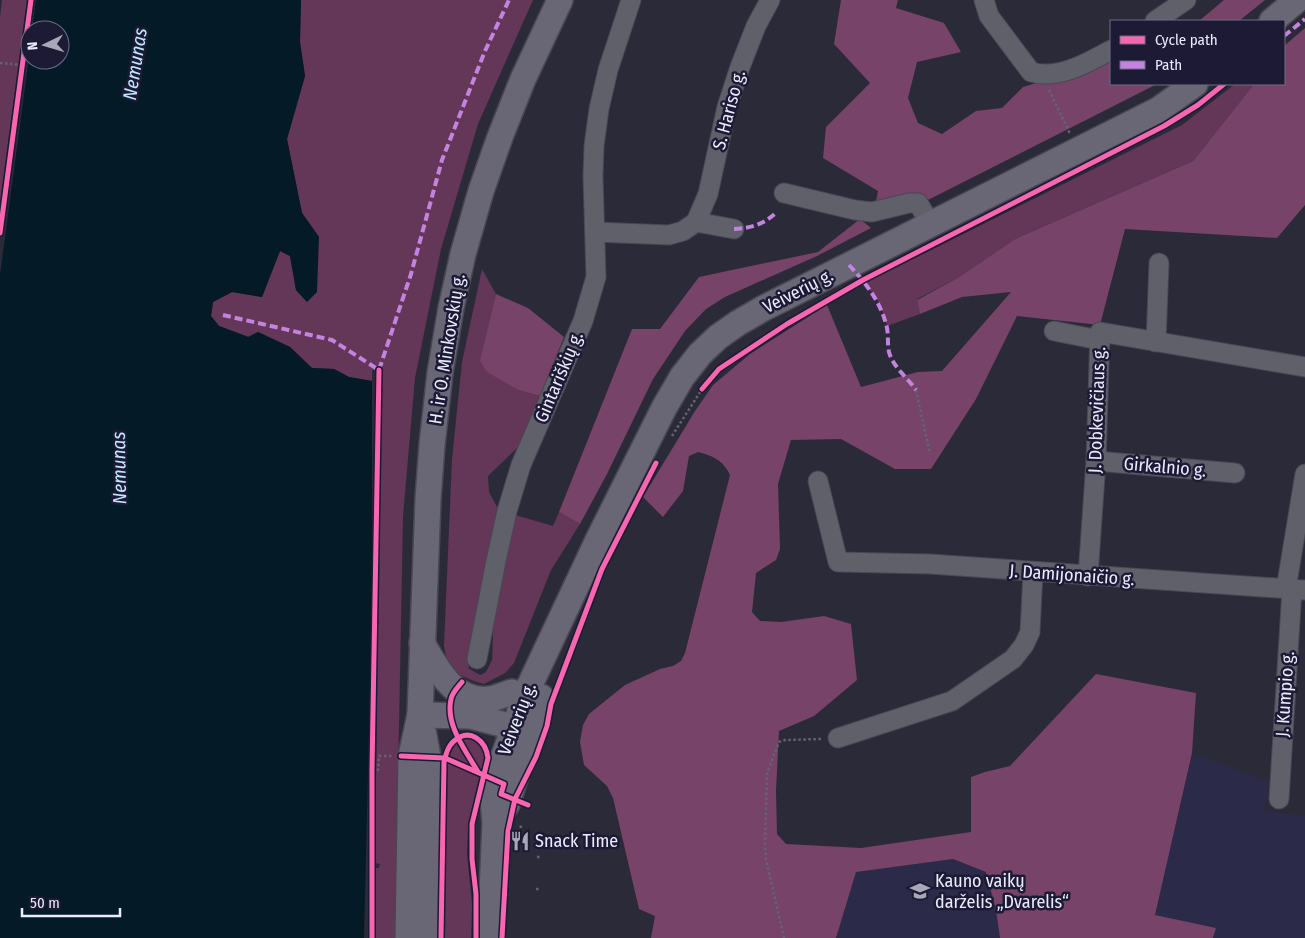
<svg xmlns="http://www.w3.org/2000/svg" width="1305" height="938" font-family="'Fira Sans Condensed',sans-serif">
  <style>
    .built { fill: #2c2a49 }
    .green { fill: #643658 }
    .forest { fill: #774369 }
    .water { fill: #041a26 }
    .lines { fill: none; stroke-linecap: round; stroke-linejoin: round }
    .minor-casing { stroke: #484754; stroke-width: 21 }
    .major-casing { stroke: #484754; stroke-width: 28 }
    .path { stroke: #64646f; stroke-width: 2.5; stroke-dasharray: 2.5 2.5; stroke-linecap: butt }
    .minor { stroke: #60606b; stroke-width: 19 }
    .major { stroke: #696675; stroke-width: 25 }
    .quiet { stroke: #c483df; stroke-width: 4; stroke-dasharray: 8 4; stroke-linecap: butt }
    .cycleway-casing { stroke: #1c1a35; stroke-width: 8 }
    .cycleway { stroke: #f766af; stroke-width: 5 }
    .labels { text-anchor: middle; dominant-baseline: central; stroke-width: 5; stroke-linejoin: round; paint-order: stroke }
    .street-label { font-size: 18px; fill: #eaebfd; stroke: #1c1a35 }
    .poi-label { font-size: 18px; fill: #eaebfd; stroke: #1c1a35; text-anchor: start }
    .water-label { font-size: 19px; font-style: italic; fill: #c0e9ff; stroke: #1c1a35 }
  </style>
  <rect width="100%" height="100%" fill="#2b2a39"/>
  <!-- built -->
  <g class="built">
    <polygon points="1192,753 1270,782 1264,811 1305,816 1305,938 1213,938 1216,928 1155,915"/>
    <polygon points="953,859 986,872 996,910 1000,938 836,938 856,872"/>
  </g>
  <!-- green -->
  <g class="green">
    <polygon points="2,0 27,0 0,204 0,18"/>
    <polygon points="301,0 533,0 478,124 441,249 415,378 403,516 395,938 375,938 375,868 379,868 380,864 375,863 381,370 372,370 372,381 349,377 334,369 312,368 290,347 258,332 249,337 219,326 211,316 213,302 232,292 262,297 280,251 290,256 296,290 307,302 319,237 302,213 287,139 305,76 300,42"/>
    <polygon points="1235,84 1254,84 1193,161 1015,239 959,277 917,299 920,314 887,326 880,304 865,283 1182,125"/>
    <path d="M482,269L496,294L481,361L518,390L540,396L518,447L488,476L489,492L498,509L472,662L468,668L480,675L486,672L492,660L494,609L512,514L553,526L559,512L580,524L551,570L514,663L505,673L484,684C460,677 447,671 444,645L452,459L462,362Z"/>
    <path d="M466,737C479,739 484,744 486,757L468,826L467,854L472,905L471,938H442L445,767L453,745Z"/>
  </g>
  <!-- forest -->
  <g class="forest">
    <polygon points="841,0 898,0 896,8 944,23 961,52 917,62 908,98 918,123 942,134 976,111 1002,108 1023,87 1111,60 1111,84 1157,84 922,203 875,207 878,191 823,158 826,127 870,83 834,44"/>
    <polygon points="1224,0 1265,0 1239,21 1199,21"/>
    <path d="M1305,28V205L1277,238L1125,229L1100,325L1017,316L976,399L931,469H895L841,439L791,440L778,484L780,549L776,560L756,573L752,612L760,621L781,622L824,616L851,624L857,680L814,716L779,731L776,791L777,834L786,844L861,848L971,832V777L985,772L1010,766L1096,674L1196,693L1192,753L1155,915L1216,928L1213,938H1000L996,910L986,872L953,859L856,872L836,938H651L655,916L639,909L613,798L607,786L584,765L580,742L583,725L589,714L625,685L660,669L673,666L681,661L685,653L730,475C723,460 713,456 698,452L689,456L683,491L663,517L643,497L695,411L713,385L750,354L827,305L861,387L918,372L942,371L1011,292L962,297L920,314L917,300L959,277L1015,239L1193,161L1254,84H1284V46Z"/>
    <polygon points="860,219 871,228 817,256 725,297 706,309 685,331 653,379 607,474 580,524 559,512 632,329 660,329 699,277 818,252"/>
    <polygon points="496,294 528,308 564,337 540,396 518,390 487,372 480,361"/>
  </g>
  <!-- water -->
  <polygon class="water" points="36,0 301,0 300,42 305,76 287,139 302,213 319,237 317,292 307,302 296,290 290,256 280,251 262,297 232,292 213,302 211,316 219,326 248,337 258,332 290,347 312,368 334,369 349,377 372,381 372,610 364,938 0,938 0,275 30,50 30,60 60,60 60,30 32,30"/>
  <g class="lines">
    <defs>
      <g id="minor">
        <path d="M984,0L989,16L1031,72C1059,80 1087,63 1111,50"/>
        <polyline points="1155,21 1186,0"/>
        <polyline points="784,193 855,210 872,212 909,203 918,203 930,223"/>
        <polyline points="696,222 708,194 727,107 740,67 756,26 770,0"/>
        <polyline points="595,232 669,235 683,231 696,222 734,229"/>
        <polyline points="1054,331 1099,340"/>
        <polyline points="1156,342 1159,263"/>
        <polyline points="1096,461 1235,473"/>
        <polyline points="818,481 838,562 930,564 1305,590"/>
        <polyline points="1088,576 1096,461 1100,332 1305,367"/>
        <polyline points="1286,589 1305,474"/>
        <polyline points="477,659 496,561 507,511 521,465 583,321 596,277 593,176 594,146 599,109 608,70 631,0"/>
        <polyline points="838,738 952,701 1013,659 1024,645 1030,632 1033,572"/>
        <polyline points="1279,799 1292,589"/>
      </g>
      <g id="major">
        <polyline points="1272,21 1297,0"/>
        <path d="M422,643C437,668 454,704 490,699C497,698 505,694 512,692"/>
        <polyline points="420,715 470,716 513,727"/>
        <polyline points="422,725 428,757 425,938"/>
        <polyline points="497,819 507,804 541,697"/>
        <polyline points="408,938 411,756 420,715 428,499 432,445 440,373 451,308 463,254 481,191 500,137 523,79 560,0"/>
        <polyline points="490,938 495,823 493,800 495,780 528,689 598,540 664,408 682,377 700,354 718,337 738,323 764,308 1158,110 1195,84"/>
      </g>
    </defs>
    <!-- minor casing -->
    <use href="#minor" class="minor-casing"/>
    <!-- major casing -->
    <use href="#major" class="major-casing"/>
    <!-- path -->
    <g class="path">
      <polyline points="0,63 23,65"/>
      <polyline points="1049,90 1070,134"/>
      <polyline points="916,390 930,454"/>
      <polyline points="672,436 702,389"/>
      <polyline points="372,770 378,770 379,756 392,756"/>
      <polyline points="520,838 521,824"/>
      <polyline points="537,857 542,857"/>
      <polyline points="536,889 540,889"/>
      <polyline points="784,938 766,859 765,845 767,773 779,742 785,740 822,739"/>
    </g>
    <!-- minor -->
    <use href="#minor" class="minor"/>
    <!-- major -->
    <use href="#major" class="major"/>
    <!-- quiet -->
    <g class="quiet">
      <polyline points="1284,36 1305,19"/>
      <path d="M734,229C752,228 764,224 777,212"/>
      <path d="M849,265C865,282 880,301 886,324C889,333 887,343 889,352C893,367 907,377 916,390"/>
      <polyline points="223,315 332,340 379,370 411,274 442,160 485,51 509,0"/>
    </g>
    <defs>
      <g id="cycleway">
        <polyline points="0,233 31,0"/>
        <polyline points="702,389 719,369 787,324 863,280 1164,126 1198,105 1224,84"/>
        <path d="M462,682C458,687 452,693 451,699C445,725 466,751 478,772"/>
        <polyline points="401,756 445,758 504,784 501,794 528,805"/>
        <polyline points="372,938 372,770 379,370"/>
        <path d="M441,938L444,762C446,754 448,746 454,741C470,727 486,741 488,758L472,824V859L476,894V938"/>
        <polyline points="502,938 508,831 515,799 536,757 547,726 551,704 602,569 656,463"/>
      </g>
    </defs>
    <!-- cycleway casing -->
    <use href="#cycleway" class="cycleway-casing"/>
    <!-- cycleway -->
    <use href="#cycleway" class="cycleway"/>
  </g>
  <!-- icons -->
  <defs>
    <symbol id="restaurant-bare" viewBox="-9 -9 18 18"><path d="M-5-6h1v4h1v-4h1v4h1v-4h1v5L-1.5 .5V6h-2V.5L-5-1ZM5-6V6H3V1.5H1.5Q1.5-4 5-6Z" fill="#a7a7b8" stroke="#1c1a35" stroke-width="2.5" paint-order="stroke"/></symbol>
    <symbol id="school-bare" viewBox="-9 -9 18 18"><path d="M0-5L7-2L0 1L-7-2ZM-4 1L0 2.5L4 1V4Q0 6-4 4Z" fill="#a7a7b8" stroke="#1c1a35" stroke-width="2.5" paint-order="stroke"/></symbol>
  </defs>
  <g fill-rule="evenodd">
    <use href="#restaurant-bare" x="506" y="827" width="28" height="28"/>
    <use href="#school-bare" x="906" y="877" width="28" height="28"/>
  </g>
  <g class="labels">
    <!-- street labels -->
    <g class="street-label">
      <text transform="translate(729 110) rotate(-75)">S. Hariso g.</text>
      <text transform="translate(798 291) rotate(-27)">Veiverių g.</text>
      <text transform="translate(447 349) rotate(-81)">H. ir O. Minkovskių g.</text>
      <text transform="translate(559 377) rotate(-67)">Gintariškių g.</text>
      <text transform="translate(1097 410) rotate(-88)">J. Dobkevičiaus g.</text>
      <text transform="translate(1165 467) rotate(5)">Girkalnio g.</text>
      <text transform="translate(1072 575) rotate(4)">J. Damijonaičio g.</text>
      <text transform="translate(1285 694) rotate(-86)">J. Kumpio g.</text>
      <text transform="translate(517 719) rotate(-69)">Veiverių g.</text>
    </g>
    <!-- poi labels -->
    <g class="poi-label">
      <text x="535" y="841">Snack Time</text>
      <text x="935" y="881">Kauno vaikų<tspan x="935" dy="21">darželis „Dvarelis“</tspan></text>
    </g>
    <!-- water labels -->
    <g class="water-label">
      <text transform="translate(135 64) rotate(-81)">Nemunas</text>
      <text transform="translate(119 468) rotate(-91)">Nemunas</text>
    </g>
  </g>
  <!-- legend -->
  <rect x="1110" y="20" width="175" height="65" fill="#1c1a35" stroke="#6e6e85"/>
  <rect x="1120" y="36" width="25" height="8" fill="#f766af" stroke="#6e6e85"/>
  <text x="1155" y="45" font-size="15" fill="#eaebfd">Cycle path</text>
  <rect x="1120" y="61" width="25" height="8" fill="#c483df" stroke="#6e6e85"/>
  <text x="1155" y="70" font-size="15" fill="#eaebfd">Path</text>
  <!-- north arrow -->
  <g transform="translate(45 45) rotate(265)"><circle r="24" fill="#1c1a35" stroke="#6e6e85"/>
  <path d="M0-4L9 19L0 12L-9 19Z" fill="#a7a7b8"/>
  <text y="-8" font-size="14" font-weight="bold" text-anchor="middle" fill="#eaebfd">N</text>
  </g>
  <!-- scale -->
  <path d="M22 908v8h98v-8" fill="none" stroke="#eaebfd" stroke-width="2.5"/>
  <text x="30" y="908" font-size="15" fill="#eaebfd" stroke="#1c1a35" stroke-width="4" paint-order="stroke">50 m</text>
</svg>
